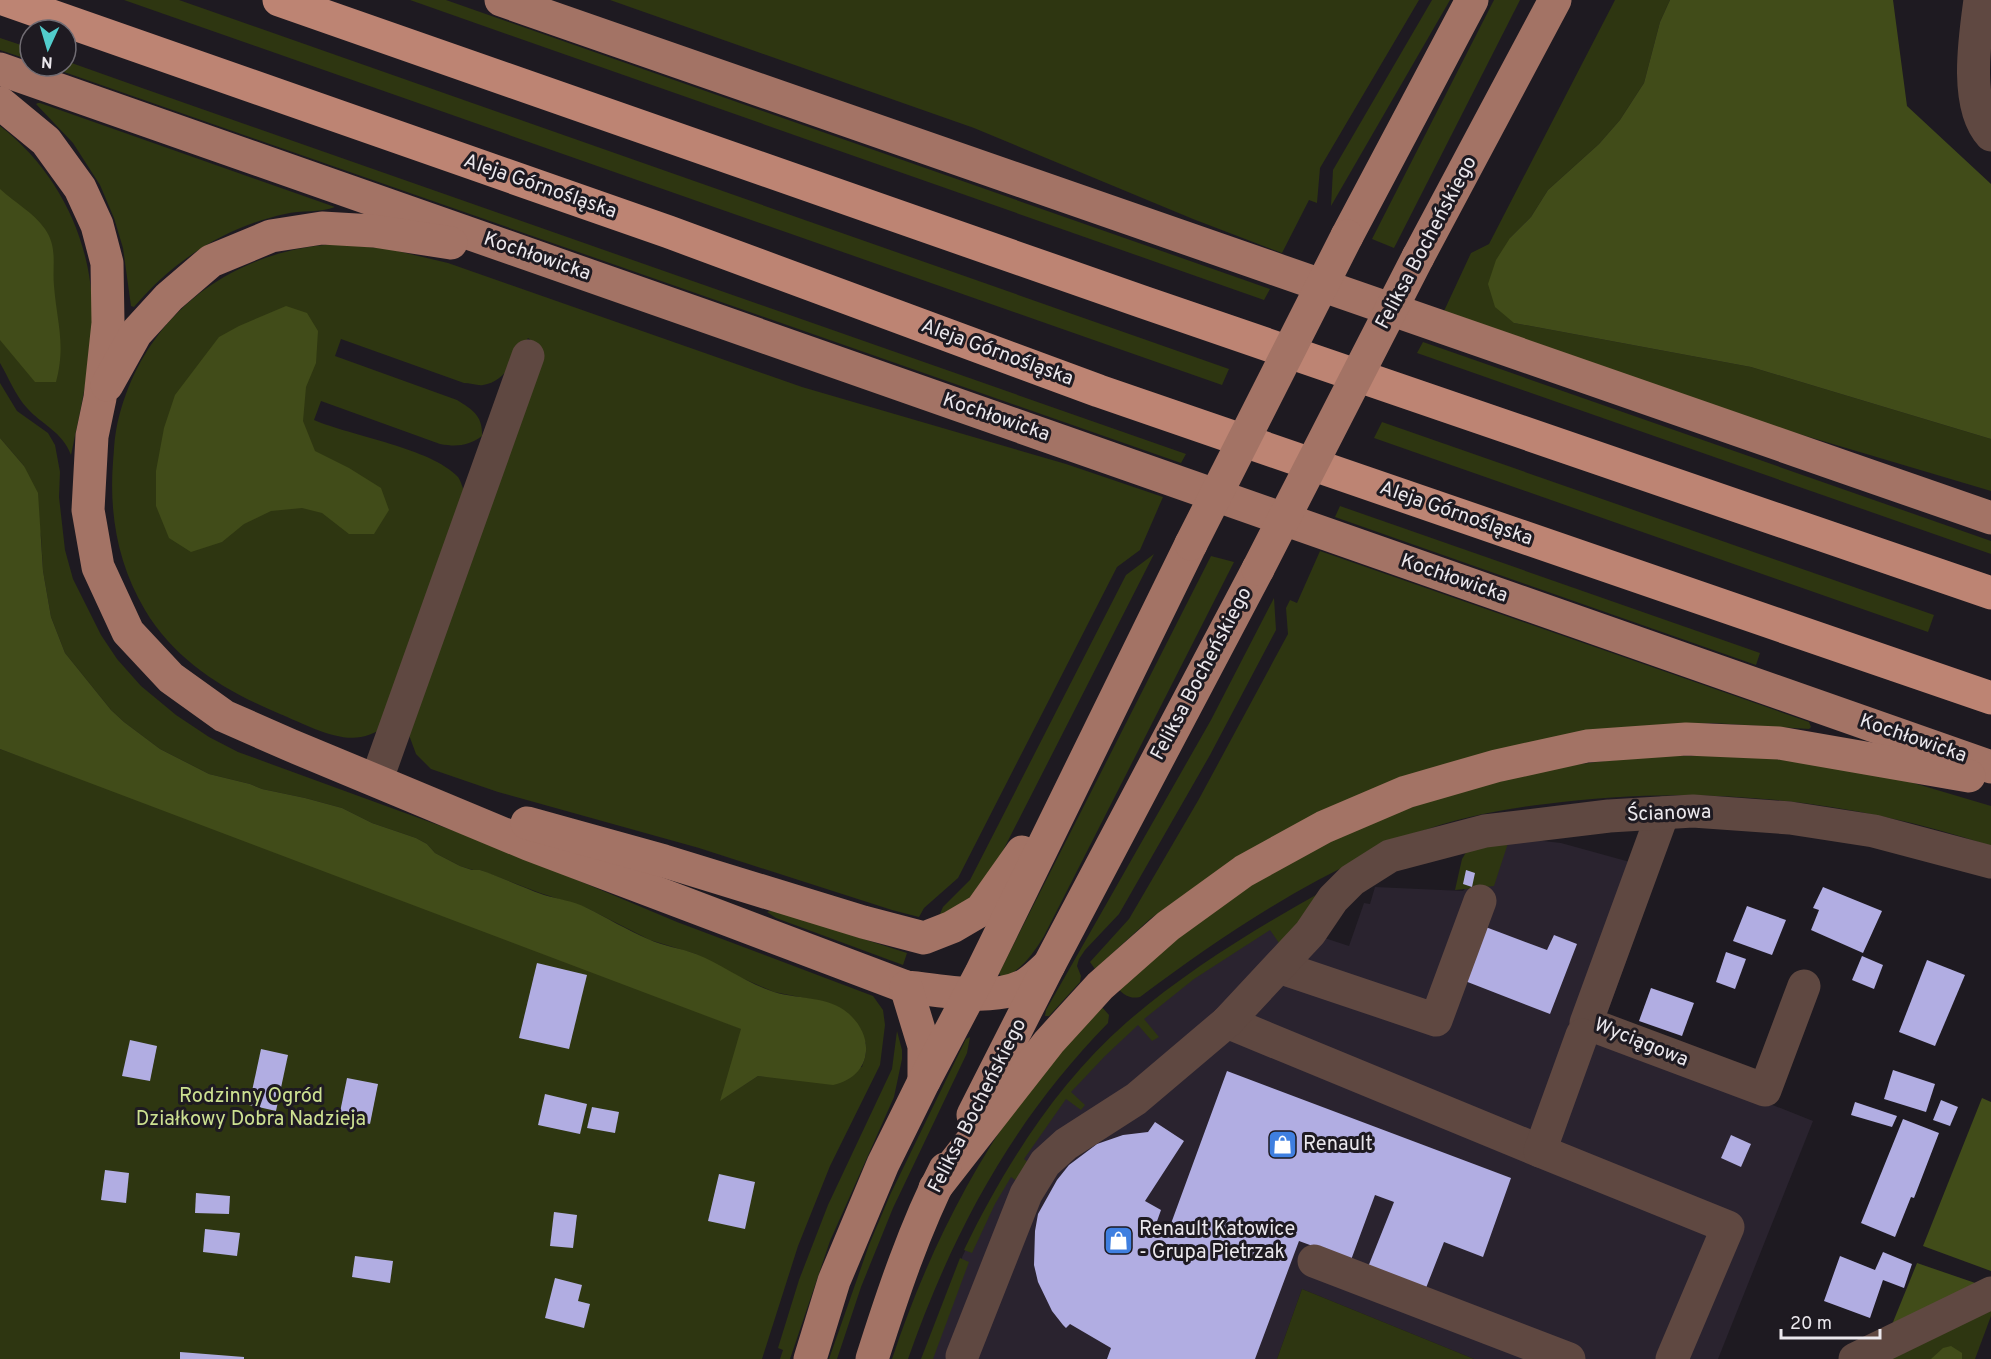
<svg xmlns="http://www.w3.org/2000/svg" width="1991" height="1359" font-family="Overpass,sans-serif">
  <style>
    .built { fill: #2a232f }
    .green { fill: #2e3611 }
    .forest { fill: #414c19 }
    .building { fill: #b1ade2 }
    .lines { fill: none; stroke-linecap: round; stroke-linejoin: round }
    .minor { stroke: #5f4841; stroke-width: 33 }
    .major { stroke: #a37365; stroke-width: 33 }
    .highway { stroke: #bd8473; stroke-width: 33 }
    .major-bridge { stroke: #a37365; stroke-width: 33 }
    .labels { text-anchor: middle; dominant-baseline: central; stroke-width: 6; stroke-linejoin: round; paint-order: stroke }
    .street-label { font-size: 20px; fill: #ebe8ed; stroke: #1e1a21 }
    .park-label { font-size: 20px; fill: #cde191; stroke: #1e1a21 }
    .poi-label { font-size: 20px; fill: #ebe8ed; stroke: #1e1a21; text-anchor: start }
  </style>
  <rect width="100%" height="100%" fill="#1e1a21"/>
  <!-- built -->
  <polygon class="built" points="1510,837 1561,843 1659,870 1599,1036 1813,1121 1718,1359 1474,1359 1302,1289 1277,1359 923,1359 963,1255 976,1230 1042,1121 1134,1018 1273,921 1349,946 1364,903 1370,904 1375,887 1463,891"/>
  <!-- green -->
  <g class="green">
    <polygon points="124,0 179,0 1229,369 1222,385"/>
    <polygon points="410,0 446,0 1270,289 1264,300"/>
    <polygon points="610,0 1419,0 1320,168 1317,203 1309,200 1282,253 1193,219 974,128"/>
    <polygon points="1432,0 1450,0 1331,206 1333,170"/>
    <polygon points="1494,0 1520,0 1394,248 1372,239"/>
    <polygon points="1615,0 1670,0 1660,22 1644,83 1620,120 1599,144 1548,190 1531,217 1510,238 1514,323 1751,367 1991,439 1991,491 1755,421 1444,311 1471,253 1489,244"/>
    <polygon points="0,38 30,48 30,60 0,50"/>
    <polygon points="66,61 142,88 1186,454 1181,463 47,66 66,66"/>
    <path d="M38,103H40L335,207C321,213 301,210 285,214C225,227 174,260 134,307L131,306L123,248L114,218L100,185L73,143L36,104Z"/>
    <path d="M0,126C62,174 96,249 92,327C90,370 80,412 71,455C62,431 42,425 27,408C15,395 9,378 0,363Z"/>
    <path d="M337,244L389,249L448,263L802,387L1066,464L1163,497L1140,550L1117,567L958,878L924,908L919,917L892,910L699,848L498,792L431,769L416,754L409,735L541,348L528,338C516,355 507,381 483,385C478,386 470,383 464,383L341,339L335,356L457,400C473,410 483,416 482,436C468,446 457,447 440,444L321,401L314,420C351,436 431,448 458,477C461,481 463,489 465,494L378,731C373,733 367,736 361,737C337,742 302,723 280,714C227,692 175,661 145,610C118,564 109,515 113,462C114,452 114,441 116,431C137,321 227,250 337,244Z"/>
    <polygon points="1423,342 1991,541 1991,554 1417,353"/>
    <polygon points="0,383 17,411 48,433 55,445 60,472 59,497 65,550 73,579 101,635 117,659 141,686 176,715 209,737 238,752 501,848 677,922 873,996 883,1010 885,1025 880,1065 830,1166 798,1246 762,1359 0,1359 0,749 361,881 742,1029 721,1100 758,1076 785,1078 862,1067 866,1054 866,1043 825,1002 774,992 735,975 696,954 650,940 587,908 540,893 480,870 473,870 460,866 435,853 427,844 416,838 372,823 342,808 305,798 262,789 250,784 209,774 160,749 124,722 111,710 65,653 51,617 43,571 41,536 24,466 0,438"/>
    <polygon points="1382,422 1934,615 1928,632 1374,438"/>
    <polygon points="1340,506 1760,653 1756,665 1335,517"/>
    <polygon points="1320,551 1809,722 1811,727 1809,729 1713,723 1643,726 1226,865 1150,919 1095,969 1090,962 1129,919 1199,799 1288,634 1286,608 1290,600 1297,603"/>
    <polygon points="1154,554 987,882 977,896 939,916 943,907 970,880 1126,575"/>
    <path d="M1211,556L1234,562L1044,936C1033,954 1022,970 1002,978L999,973Z"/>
    <polygon points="1274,598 1276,630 1210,755 1119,914 1085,950 1079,959 1077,966 1081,976 1080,982 1049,1016 1045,1016 1046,1010 1211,720"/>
    <path d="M1662,756H1742L1806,762L1910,782L1991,806V846C1850,798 1694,784 1546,804C1501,809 1456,818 1413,834C1398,840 1383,848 1368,855C1286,893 1212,943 1140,997C1130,999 1126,996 1118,989C1170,943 1224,897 1285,864C1372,817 1465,784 1562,767C1595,761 1628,759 1662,756Z"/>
    <polygon points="1510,837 1494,886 1455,890 1462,859 1470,846"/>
    <path d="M1323,891L1299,923L1279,943L1270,930L1194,979L1144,1019L1159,1037L1152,1041L1138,1025L1105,1056L1071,1092L1085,1105L1081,1110L1066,1099L1024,1159L1029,1163L1017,1181L1011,1177L995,1204L972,1253L964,1250C1004,1167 1057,1083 1127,1022C1186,971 1255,929 1323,891Z"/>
    <polygon points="770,911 776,911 907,953 903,965 776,918 767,912"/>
    <path d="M1101,1006L1109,1015L1108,1023C1013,1120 953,1231 908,1359H892C924,1263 967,1174 1027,1092C1050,1062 1077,1035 1101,1006Z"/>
    <polygon points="897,1031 902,1050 902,1059 894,1097 830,1241 790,1359 780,1359 783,1350 778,1348 799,1280 828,1205 892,1069"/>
    <polygon points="970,1037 967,1053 893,1208 861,1287 837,1359 829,1359 869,1245 890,1195 966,1039"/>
    <polygon points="960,1258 969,1262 933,1359 921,1359"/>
    <polygon points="1302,1289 1474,1359 1277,1359"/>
    <polygon points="1991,1306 1991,1316 1975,1359 1881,1359"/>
  </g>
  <!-- forest -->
  <g class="forest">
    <polygon points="1670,0 1893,0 1907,106 1991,184 1991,439 1751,367 1514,323 1495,307 1488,284 1496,260 1510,238 1531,217 1548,190 1599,144 1620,120 1644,83 1660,22"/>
    <path d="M0,189C15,203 33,212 45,229C58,248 52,265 54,286C57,323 66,344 56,382H35L0,340Z"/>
    <polygon points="286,306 307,313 318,331 316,363 306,387 303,421 315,451 349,468 381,488 389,510 374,534 349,534 322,513 302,508 271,511 244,524 222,542 191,552 169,538 156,506 156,471 164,428 175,395 219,337 239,326"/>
    <path d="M0,438L24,466L38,493L43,571L51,617L65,653L111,710L124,722L160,749L209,774L250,784L262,789L305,798L342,808L372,823L416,838L427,844L435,853L460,866L472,870H480C501,877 522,887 544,895C558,899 573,901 587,908C607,918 627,930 648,939C663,946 680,948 696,954C723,965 746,983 774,992C796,999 824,996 844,1010C876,1033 874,1076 833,1085L758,1076L720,1101L741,1029L0,749Z"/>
    <polygon points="1982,1098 1991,1102 1991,1271 1923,1246"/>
    <polygon points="1917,1263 1984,1286 1889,1332"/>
    <polygon points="1951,1346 1962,1353 1962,1359 1931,1359 1943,1348"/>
  </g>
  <!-- building -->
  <g class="building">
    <polygon points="1466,870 1475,873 1472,887 1463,884"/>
    <polygon points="1823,887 1882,911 1863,953 1811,930 1819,910 1813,908"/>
    <polygon points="1747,906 1786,920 1772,955 1733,941"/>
    <polygon points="1483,926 1547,950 1554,935 1577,944 1550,1014 1465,981"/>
    <polygon points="1726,952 1746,959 1735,989 1716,982"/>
    <polygon points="1862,956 1883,965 1874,989 1852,980"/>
    <polygon points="1927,960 1965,975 1935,1046 1899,1032"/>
    <polygon points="537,963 587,975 569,1049 519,1038"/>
    <polygon points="1651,988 1694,1003 1682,1036 1639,1021"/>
    <polygon points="130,1040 157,1046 150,1081 122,1076"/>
    <polygon points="261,1049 288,1055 276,1111 249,1105"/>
    <polygon points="1893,1070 1935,1084 1926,1112 1884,1099"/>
    <polygon points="1227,1071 1511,1178 1483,1257 1444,1242 1426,1288 1368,1267 1394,1202 1375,1195 1351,1260 1299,1241 1255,1359 1107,1359 1111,1348 1070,1324 1066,1328 1063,1325 1052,1311 1038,1282 1034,1265 1035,1231 1038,1214 1057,1180 1069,1165 1097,1144 1123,1135 1148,1132 1155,1122 1184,1141 1145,1201 1161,1210 1156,1224 1169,1229"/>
    <polygon points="347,1078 378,1084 370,1124 339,1117"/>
    <polygon points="545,1094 587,1104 580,1134 538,1125"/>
    <polygon points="1941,1100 1958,1107 1950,1126 1933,1120"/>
    <polygon points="1855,1102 1897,1116 1892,1127 1851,1115"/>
    <polygon points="592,1107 619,1112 615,1133 587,1128"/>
    <polygon points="1903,1119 1939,1133 1914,1198 1911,1197 1895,1237 1861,1223"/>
    <polygon points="1731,1135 1751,1144 1741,1167 1721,1158"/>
    <polygon points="105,1170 129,1173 126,1203 101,1200"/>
    <polygon points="719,1174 755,1182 745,1229 708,1221"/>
    <polygon points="196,1193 230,1196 229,1214 195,1213"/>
    <polygon points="554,1212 577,1215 573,1248 550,1246"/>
    <polygon points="205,1229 240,1233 237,1256 203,1252"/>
    <polygon points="1883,1252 1912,1264 1904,1288 1883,1280 1870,1318 1824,1301 1840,1256 1875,1270"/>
    <polygon points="355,1256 393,1261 390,1283 352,1277"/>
    <polygon points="555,1278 582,1285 578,1301 590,1304 584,1328 545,1318"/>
    <polygon points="180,1352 244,1357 244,1359 180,1359"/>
  </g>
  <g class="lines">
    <!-- minor -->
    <g class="minor">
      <path d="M1980,0C1975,37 1964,106 1991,135"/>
      <polyline points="378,776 528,356"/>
      <polyline points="1663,813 1586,1023 1765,1090 1804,986"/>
      <polyline points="1279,967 1436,1020 1480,901"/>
      <polyline points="1227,1022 1540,1151"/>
      <polyline points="1582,1035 1540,1151 1728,1227 1672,1359"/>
      <polyline points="1314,1261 1569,1359"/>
      <polyline points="962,1356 1026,1194 1045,1163 1066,1144 1136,1099 1227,1022 1310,933 1333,899 1352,880 1390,856 1485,831 1609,816 1693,811 1790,818 1874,831 1991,862"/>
      <polyline points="1855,1359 1991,1293"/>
    </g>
    <!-- major -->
    <g class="major">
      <polyline points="501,0 1991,518"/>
      <polyline points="0,69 1991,767"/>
      <path d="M0,103L46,141L80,188L97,225L107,263L108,323L100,398L92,436L88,510L98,567L128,632L171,678L224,716L290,745L528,844L906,987C942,990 989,1002 1023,986C1032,982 1041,972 1049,965"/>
      <polyline points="1347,236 1472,0"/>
      <polyline points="1418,257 1555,0"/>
      <polyline points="107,385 136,333 169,297 211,261 271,236 322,228 374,231 451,243"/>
      <polyline points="527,823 664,861 863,922 924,938 952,927 981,910 1022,852"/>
      <polyline points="906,987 924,1046 924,1081"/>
      <polyline points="973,1115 1049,965 1258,569"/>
      <polyline points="935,1188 1049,1042 1100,986 1168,926 1244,871 1324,827 1406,792 1496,766 1587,746 1686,739 1779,743 1969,776"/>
      <polyline points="810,1359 834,1281 883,1164 924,1081 981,973 1191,544"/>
      <path d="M872,1359C892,1296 915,1227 945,1169"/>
    </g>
    <!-- highway -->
    <g class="highway">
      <polyline points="6,0 669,232 1099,391 1991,698"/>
      <polyline points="279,0 1143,302 1991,593"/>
    </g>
    <!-- major-bridge -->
    <g class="major-bridge">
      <polyline points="1191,544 1347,236"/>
      <polyline points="1258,569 1418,257"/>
    </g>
  </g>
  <!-- icons -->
  <defs>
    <symbol id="shop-square" viewBox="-11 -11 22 22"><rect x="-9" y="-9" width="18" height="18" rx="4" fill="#3f7fe0" stroke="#1e1a21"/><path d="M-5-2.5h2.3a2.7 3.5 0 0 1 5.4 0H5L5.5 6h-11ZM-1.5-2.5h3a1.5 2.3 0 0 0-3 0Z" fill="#fff"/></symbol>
  </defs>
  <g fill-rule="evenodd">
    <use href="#shop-square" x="1266" y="1128" width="33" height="33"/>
    <use href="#shop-square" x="1102" y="1224" width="33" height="33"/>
  </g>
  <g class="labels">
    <!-- street labels -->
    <g class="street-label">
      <text transform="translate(540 187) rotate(19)">Aleja Górnośląska</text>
      <text transform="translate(1427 243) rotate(-62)">Feliksa Bocheńskiego</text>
      <text transform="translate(537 257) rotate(19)">Kochłowicka</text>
      <text transform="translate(997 353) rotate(20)">Aleja Górnośląska</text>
      <text transform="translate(996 418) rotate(19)">Kochłowicka</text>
      <text transform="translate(1456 514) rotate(19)">Aleja Górnośląska</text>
      <text transform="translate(1454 579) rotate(19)">Kochłowicka</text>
      <text transform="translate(1202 674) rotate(-62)">Feliksa Bocheńskiego</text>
      <text transform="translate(1913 739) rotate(19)">Kochłowicka</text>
      <text transform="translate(1669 814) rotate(-2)">Ścianowa</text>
      <text transform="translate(1641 1043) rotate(22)">Wyciągowa</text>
      <text transform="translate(978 1106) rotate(-63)">Feliksa Bocheńskiego</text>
    </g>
    <!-- park labels -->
    <g class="park-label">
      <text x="251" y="1097">Rodzinny Ogród<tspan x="251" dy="23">Działkowy Dobra Nadzieja</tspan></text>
    </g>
    <!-- poi labels -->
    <g class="poi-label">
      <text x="1303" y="1145">Renault</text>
      <text x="1139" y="1230">Renault Katowice<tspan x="1139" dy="23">- Grupa Pietrzak</tspan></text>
    </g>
  </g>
  <!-- north arrow -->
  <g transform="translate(48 48) rotate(184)"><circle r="28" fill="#1e1a21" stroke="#706c73" stroke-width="1.5"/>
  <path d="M0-4.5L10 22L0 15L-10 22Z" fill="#52cdcc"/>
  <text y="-9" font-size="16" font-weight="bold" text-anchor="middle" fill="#ebe8ed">N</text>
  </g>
  <!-- scale -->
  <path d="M1781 1329v9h99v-9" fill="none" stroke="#ebe8ed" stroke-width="3"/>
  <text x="1790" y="1329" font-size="18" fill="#ebe8ed" stroke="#1e1a21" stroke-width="4.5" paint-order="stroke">20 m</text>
</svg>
